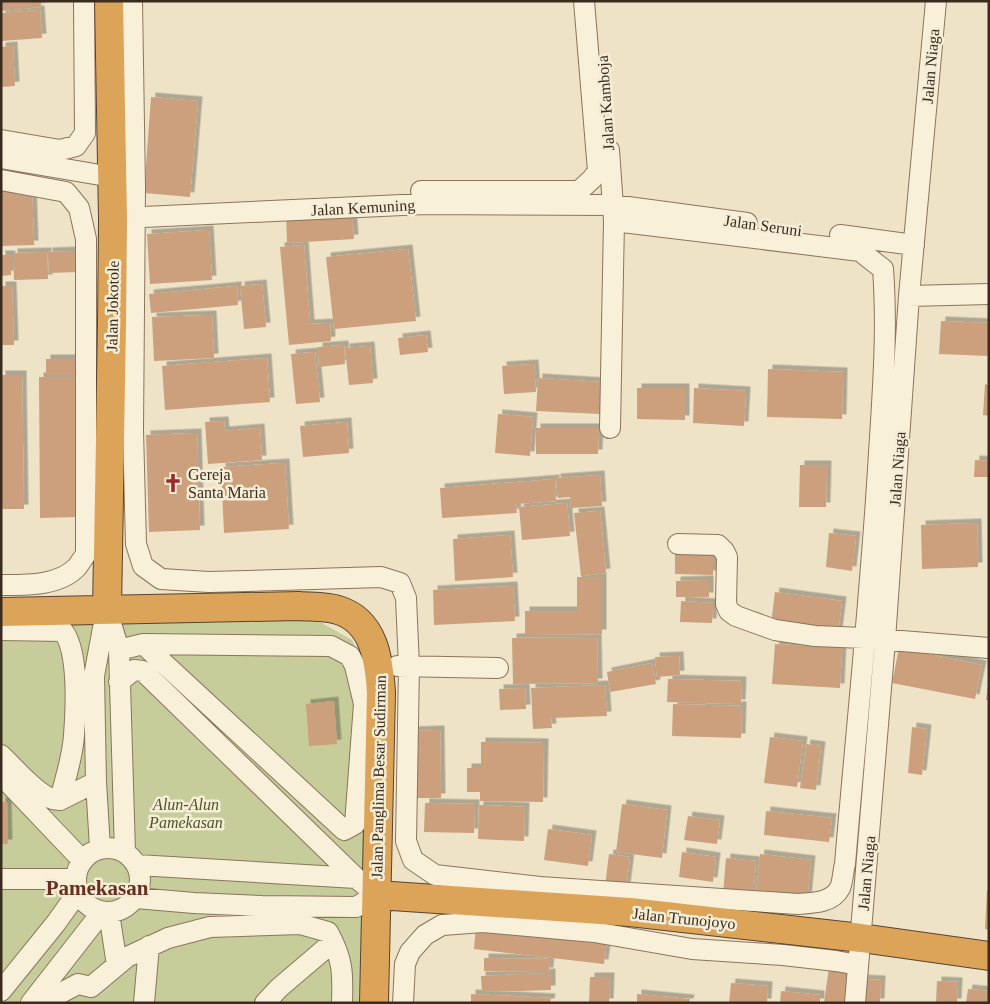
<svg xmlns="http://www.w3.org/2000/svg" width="990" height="1004" viewBox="0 0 990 1004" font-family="'Times New Roman',serif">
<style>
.green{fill:#c6cd9a}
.building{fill:#cc9f7d;filter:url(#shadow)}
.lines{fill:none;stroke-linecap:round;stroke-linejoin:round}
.minor-casing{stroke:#8a755c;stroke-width:22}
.highway-casing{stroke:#584330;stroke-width:30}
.minor{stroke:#f9f0da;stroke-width:20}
.highway{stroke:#dca459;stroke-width:28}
.labels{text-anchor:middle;stroke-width:5;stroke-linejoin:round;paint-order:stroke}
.street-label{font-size:16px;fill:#3a2d20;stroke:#f6edd6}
.poi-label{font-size:16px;fill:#3a2d20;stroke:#f6edd6;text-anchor:start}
.park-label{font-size:16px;font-style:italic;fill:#4a5726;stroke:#f6edd6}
.district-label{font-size:21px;font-weight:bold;fill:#672f1f;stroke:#f6edd6}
</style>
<defs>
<filter id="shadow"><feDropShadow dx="4.5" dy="-4.5" stdDeviation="0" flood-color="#0004"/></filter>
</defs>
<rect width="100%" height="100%" fill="#eee3c7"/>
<path class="green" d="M1,617H288L322,623L352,640L361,659L372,696L367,1003H1Z"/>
<path class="building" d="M1,1H41V7L1,11Z
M40,10L42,38L1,41V13Z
M13,46L15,86L1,87V47Z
M151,97L198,101L190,197L144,193Z
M1,188H32L34,245L1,246Z
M352,209L354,239L287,243L286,212Z
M209,230L212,280L150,284L147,234Z
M304,245L310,324L330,323L331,341L289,345L280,247Z
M408,249L416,321L334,329L326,257Z
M77,251L78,272L49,273L48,252Z
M47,252L48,279L14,280L13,253Z
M1,255H11V275L1,276Z
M262,284L266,327L244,329L240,286Z
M1,286H12L14,345H1Z
M237,286L238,305L151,313L149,294Z
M212,315L214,358L154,361L152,317Z
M941,321L989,323V356L939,354Z
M426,335L428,352L400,355L398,338Z
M344,345L345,364L319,367L318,347Z
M370,346L373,383L349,385L345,348Z
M315,352L320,402L296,404L291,354Z
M267,358L270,402L165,410L162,366Z
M46,359H75L76,375H46Z
M534,364L536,392L504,394L502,366Z
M768,369L843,372L842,419L767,417Z
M1,375H22L24,509H1Z
M39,377H76L77,517L40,518Z
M538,378L602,382L600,414L536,411Z
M985,384L989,385V416L983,415Z
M637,388H685V420L637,419Z
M694,388L746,391L744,426L693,423Z
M498,414L533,417L530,456L495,453Z
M224,421L225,431L260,428L262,460L208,464L205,422Z
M347,422L349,453L303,457L300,426Z
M536,428H599L598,454H536Z
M197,433L200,530L149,532L146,435Z
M975,460L989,461V477H974Z
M285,463L289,529L224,533L221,467Z
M800,465H827L826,507H799Z
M600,475L602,506L571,508L570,497L558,498L556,478Z
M555,479L556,501L516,504L517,513L442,518L440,488Z
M567,503L570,536L522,540L519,507Z
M600,511L606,573L581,576L574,513Z
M977,523L978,567L922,569L921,525Z
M829,533L856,536L852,571L826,567Z
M510,535L513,577L455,581L453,539Z
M675,554H713V575L675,574Z
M577,577H602V634L525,635V611H577Z
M709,580V597H676V581Z
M513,586L515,621L434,625L433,590Z
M775,592L842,601L838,633L771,624Z
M681,601L713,603L712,623L680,622Z
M597,637L598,683L513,684L512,638Z
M775,644L842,648L840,688L772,684Z
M899,648L982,665L975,699L892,683Z
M679,656L680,675L657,677L655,657Z
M652,663L656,684L610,692L607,672Z
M668,679L742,681L741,704L667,702Z
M605,685L607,716L551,718L552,728L533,729L531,688Z
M988,685H989V701L986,700Z
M525,688L526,709L500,710L499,689Z
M334,701L337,744L309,746L306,704Z
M673,704L742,706L741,738L672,736Z
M912,727L927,729L922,775L908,773Z
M440,730L441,798H411L409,731Z
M770,737L803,741L797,787L764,783Z
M481,742L544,743L543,802L480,801V792H467V768H481Z
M806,744L821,746L816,790L800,788Z
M1,802H7L8,844H1Z
M425,803L475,804L474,833L424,832Z
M622,804L667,810L662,858L616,852Z
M479,805L525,807L524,841L478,839Z
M766,811L832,818L829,842L764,835Z
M688,816L720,820L717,844L684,840Z
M548,829L592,835L588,866L544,860Z
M682,852L716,857L713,882L679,877Z
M609,854L630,857L626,888L605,886Z
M760,854L811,860L807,901L756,895Z
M726,858L756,861L753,897L723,894Z
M987,890H989V930L985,929Z
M476,925L607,940L604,964L474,949Z
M484,958L550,959L549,972L484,971Z
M829,967L852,969L847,1003H824Z
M551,973V990L482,992L481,976Z
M590,977H610L609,1003H589Z
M860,979L881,980L880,1003H859Z
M937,981L958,982L957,1003H936Z
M731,983L768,986L767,1003H729Z
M968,989L989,991V1003H966Z
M781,991L820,995V1003H780Z
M471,994L551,998L550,1003H471Z
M637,994L690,999L689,1003H637Z"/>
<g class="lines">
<g class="minor-casing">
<path id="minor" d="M132,1L135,188L133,430L136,544L143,566L161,579L209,582L381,577L400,583L406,598L409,666L406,841L413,860L435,875L540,887L798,904C813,903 832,903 840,888C843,881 843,871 845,864C856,732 870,601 878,469C882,402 888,335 883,269L860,251L614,221
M1,140L60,150L76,146L85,133L84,1
M609,150L614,221L610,428
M1,158L112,177
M1,180L66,192L79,208L86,239V554C83,558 80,563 77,567C59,586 26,585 1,585
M421,191H579L592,179L598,171L584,1
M122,218L424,204L613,205L747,223
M840,235L914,245
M909,296L989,294
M678,544L718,545L724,551L727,557L726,604L729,611L736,616L775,630L815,636L864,638L989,648
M107,610L119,650L125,852
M1,630L63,631C79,651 76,709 74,735C73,756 65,779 60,800
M119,650L143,644L331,646L350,656L355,666L364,704L355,824L344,830L143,644
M397,666L498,668
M119,682L134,670L143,671L356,878
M1,755C14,767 42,802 60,800L96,782
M1,775L82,860
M76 880a32 32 0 1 1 64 0a32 32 0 1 1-64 0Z
M100,848L96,782L94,676L106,612
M1,879H76
M136,898L194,903L262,906L356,907L377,895L356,878L137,865
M109,913L117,965
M1,991L56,923L78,892
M31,1003L102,912
M51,1003L57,995L78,984L91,987L127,957L168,938L210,927L300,924L328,932C343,959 343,973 342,1003
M144,1003L149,946
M265,1003L279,988L333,942
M403,1003L405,964L410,952L425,935L442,925L483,922L594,932L692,949L783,955L836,961L858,965
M855,1003L885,640L909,296L936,1"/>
</g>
<g class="highway-casing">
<path id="highway" d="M107,610L112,324L113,219L109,1
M1,612L299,606C311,607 326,606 338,610C374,621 379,659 381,693L374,1003
M377,895L630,912L861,938L989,956"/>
</g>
<use href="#minor" class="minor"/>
<use href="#highway" class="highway"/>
</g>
<defs>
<g id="church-bare" transform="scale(1.5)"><path d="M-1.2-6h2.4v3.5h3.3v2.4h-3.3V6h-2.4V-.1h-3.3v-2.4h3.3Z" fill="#992d2c" stroke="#f6edd6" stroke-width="2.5" paint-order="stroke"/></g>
</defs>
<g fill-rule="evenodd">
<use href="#church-bare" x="173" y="483"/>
</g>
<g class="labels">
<g class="street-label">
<text transform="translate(930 66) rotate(-85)" y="6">Jalan Niaga</text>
<text transform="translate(605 103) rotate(-94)" y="6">Jalan Kamboja</text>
<text transform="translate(363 207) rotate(-3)" y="6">Jalan Kemuning</text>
<text transform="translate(763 225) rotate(8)" y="6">Jalan Seruni</text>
<text transform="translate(112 306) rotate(-89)" y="6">Jalan Jokotole</text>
<text transform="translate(897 469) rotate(-86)" y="6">Jalan Niaga</text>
<text transform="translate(378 777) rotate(-89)" y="6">Jalan Panglima Besar Sudirman</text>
<text transform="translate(866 873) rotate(-85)" y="6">Jalan Niaga</text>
<text transform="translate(684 918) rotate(6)" y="6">Jalan Trunojoyo</text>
</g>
<g class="poi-label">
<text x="188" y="480">Gereja<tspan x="188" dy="18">Santa Maria</tspan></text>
</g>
<g class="park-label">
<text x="186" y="810">Alun-Alun<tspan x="186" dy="18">Pamekasan</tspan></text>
</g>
<g class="district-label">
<text x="97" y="895">Pamekasan</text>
</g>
</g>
<rect width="990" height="1004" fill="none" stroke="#3a2d20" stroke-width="5"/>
</svg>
